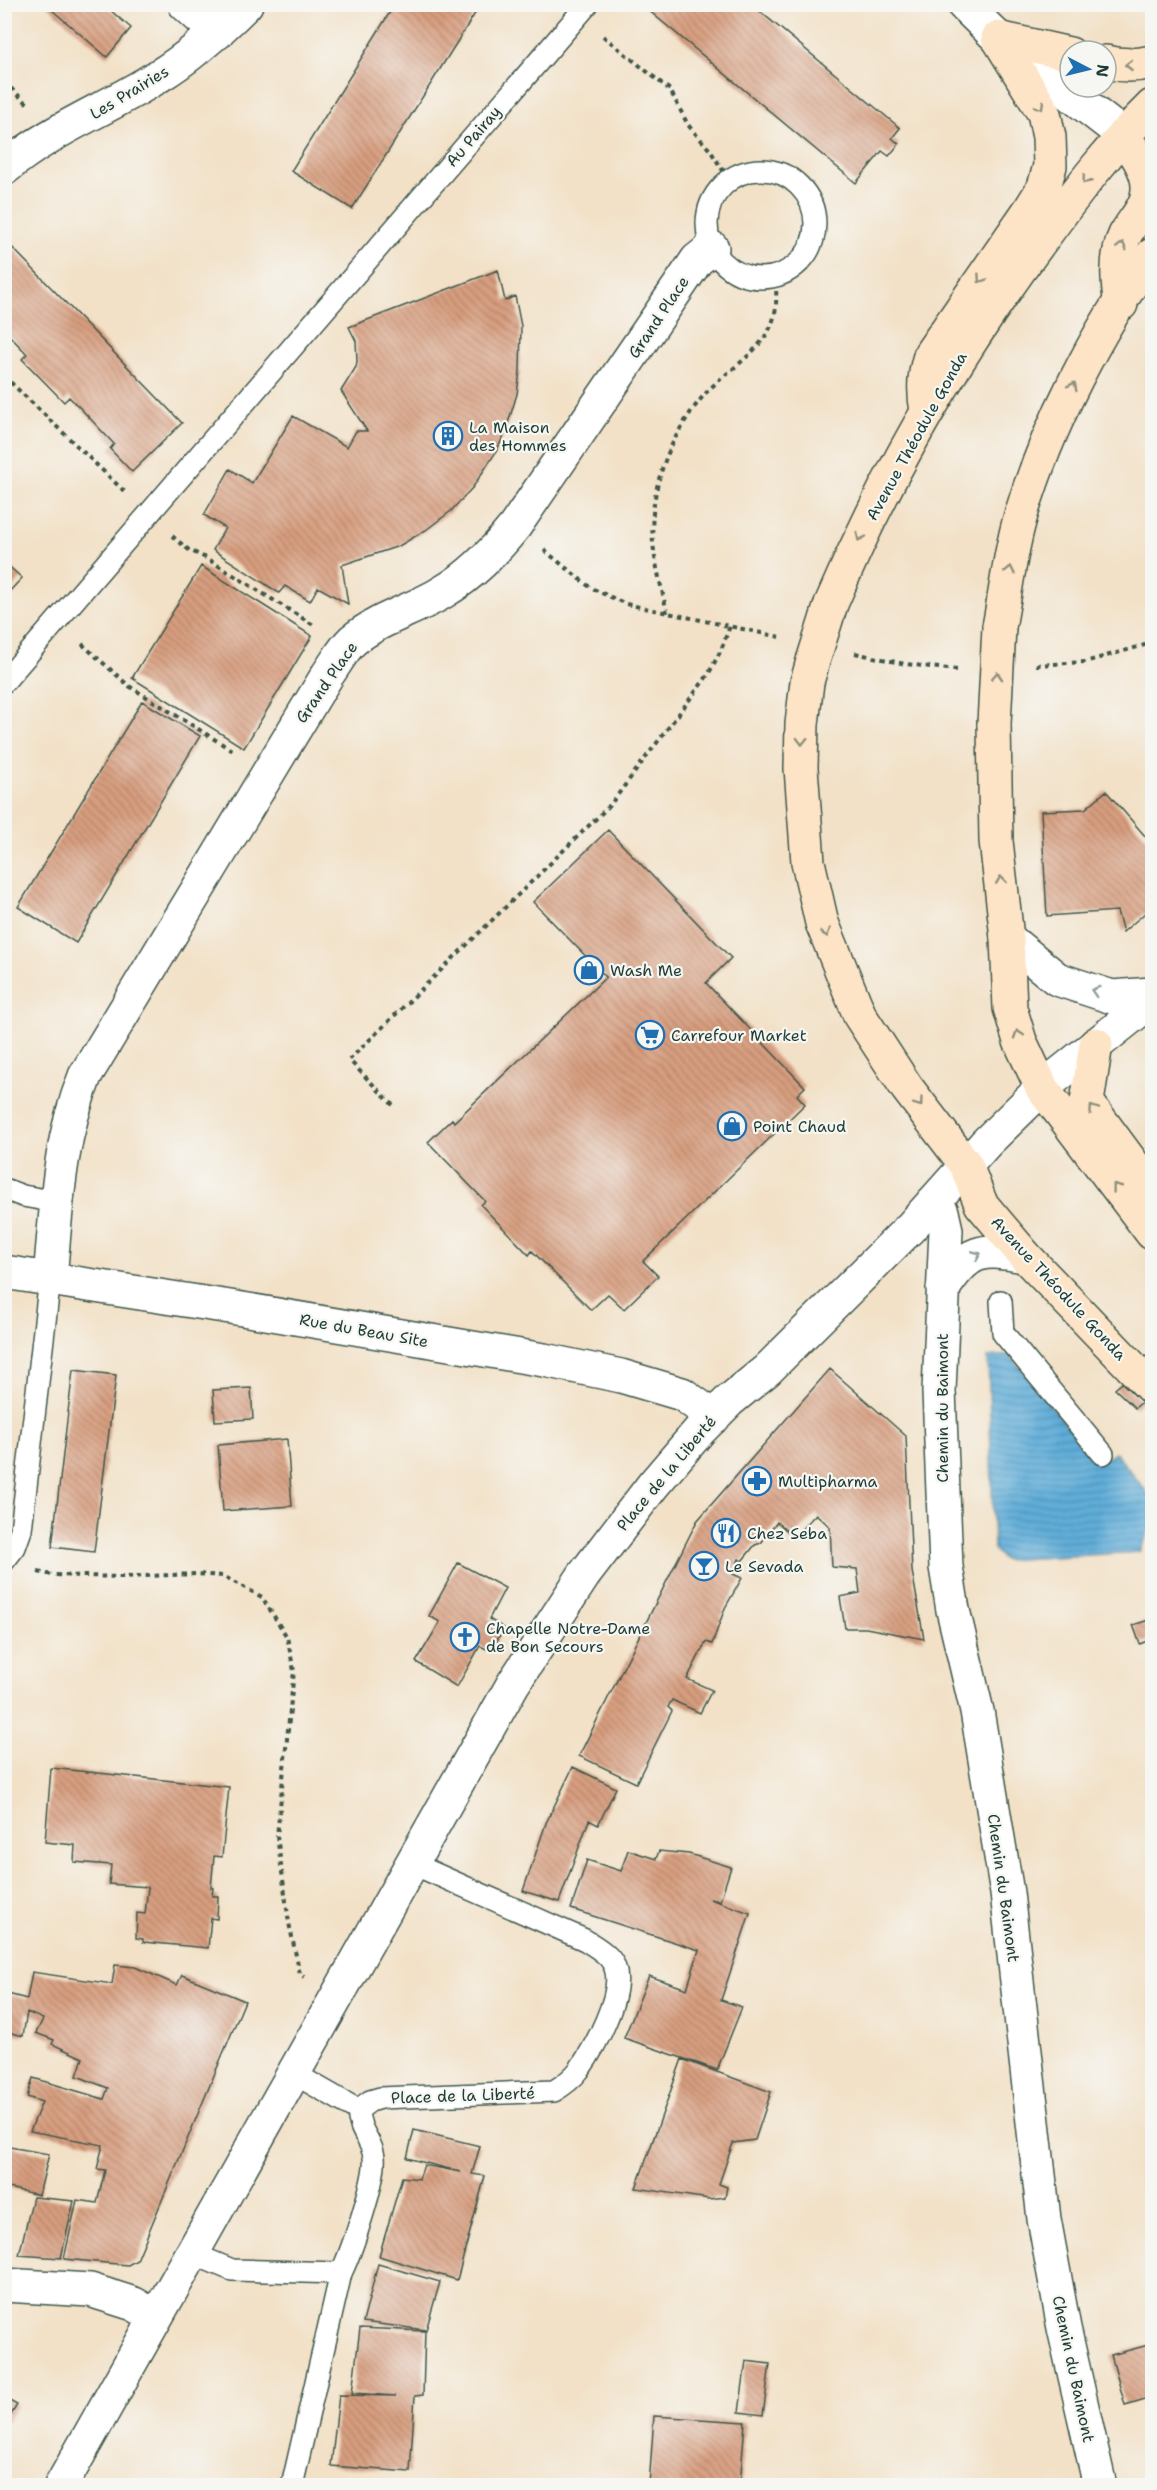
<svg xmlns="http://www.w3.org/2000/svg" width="1157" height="2490" viewBox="0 0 1157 2490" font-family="'Shantell Sans',sans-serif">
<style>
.water{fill:url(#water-rules);stroke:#3f7586;stroke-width:1.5}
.building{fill:url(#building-back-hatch)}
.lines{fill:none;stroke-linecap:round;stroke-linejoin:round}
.lane-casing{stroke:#3f564a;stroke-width:24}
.street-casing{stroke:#3f564a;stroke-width:36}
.secondary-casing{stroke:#3f564a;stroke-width:36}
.path{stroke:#3f564a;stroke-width:4;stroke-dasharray:4.5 4.5;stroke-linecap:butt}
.lane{stroke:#fff;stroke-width:21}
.street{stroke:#fff;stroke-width:33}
.secondary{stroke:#fee4c6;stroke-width:33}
.secondary-bridge-casing{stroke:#3f564a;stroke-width:36;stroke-linecap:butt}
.secondary-bridge{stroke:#fee4c6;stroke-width:33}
.oneway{stroke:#8e907d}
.oneway2{stroke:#8f9e9a}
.labels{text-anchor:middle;stroke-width:4.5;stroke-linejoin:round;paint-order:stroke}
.street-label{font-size:16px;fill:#1f3d34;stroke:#f6f6f2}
.poi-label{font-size:16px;fill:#1f3d34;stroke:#f6f6f2;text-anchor:start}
</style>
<defs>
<pattern id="water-rules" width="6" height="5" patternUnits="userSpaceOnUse" patternTransform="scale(1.5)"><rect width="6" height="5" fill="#5fadd9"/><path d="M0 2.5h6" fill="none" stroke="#4e8eb1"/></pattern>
<pattern id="building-back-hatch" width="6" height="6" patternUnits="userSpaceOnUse" patternTransform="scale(1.5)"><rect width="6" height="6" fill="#d89e7f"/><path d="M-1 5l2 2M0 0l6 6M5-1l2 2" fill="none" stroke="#af8269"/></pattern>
</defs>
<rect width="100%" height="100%" fill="#f6f6f2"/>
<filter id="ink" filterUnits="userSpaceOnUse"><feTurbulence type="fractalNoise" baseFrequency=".0167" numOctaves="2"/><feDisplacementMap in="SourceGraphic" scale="12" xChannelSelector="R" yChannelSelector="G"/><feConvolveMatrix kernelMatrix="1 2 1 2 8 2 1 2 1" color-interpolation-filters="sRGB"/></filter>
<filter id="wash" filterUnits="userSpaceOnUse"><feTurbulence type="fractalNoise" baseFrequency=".008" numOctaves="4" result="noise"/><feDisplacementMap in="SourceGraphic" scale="24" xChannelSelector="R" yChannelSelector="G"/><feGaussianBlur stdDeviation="1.35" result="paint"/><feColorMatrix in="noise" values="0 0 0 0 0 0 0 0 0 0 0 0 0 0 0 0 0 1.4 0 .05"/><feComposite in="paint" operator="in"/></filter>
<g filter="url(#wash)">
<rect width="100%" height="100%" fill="#f2e1c7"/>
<path class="water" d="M1010,1355L1097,1463L1116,1453L1152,1499V1525L1139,1552L1003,1560L994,1550L988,1357Z"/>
<g id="blocks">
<path class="building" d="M45,4H103L131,28L107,57Z
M395,4H481L352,209L291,171Z
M641,4H751L900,128L892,138L899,144L889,156L882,151L856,183Z
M6,241L182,423L132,472L110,449L114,444L82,410L69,397L64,402L22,359L27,354L4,330Z
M498,270L505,301L515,296L521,326L520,371L517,394L505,433L496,452L473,487L451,511L426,530L399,546L342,565L348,604L318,587L310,601L285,586L279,593L213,550L225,528L204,515L230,469L252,483L293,416L347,447L356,431H367L341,391L356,367L357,361L356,341L349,327Z
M4,562L22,578L4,597Z
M201,566L312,636L244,748L132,678Z
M142,701L200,736L76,943L18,907Z
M1106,791L1152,844V907L1123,932L1117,911L1047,916L1041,811L1085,809Z
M608,830L731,958L706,983L805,1087L797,1095L805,1104L643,1261L658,1276L624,1309L608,1294L591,1310L532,1251L529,1255L481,1205L485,1201L428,1142L452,1119L454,1122L606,977L533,902Z
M1152,1094V1106L1147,1100Z
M830,1369L906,1436L912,1571L924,1639L866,1628H845L840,1597L860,1593L857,1569L832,1567L830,1527L816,1514L794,1537L777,1522L761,1543L755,1545L742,1561L739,1559L733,1574L742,1578L725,1608L712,1644L706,1642L687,1679L712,1690L700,1713L672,1700L668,1707L672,1711L636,1783L579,1756L697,1521Z
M73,1370L116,1375L94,1552L52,1547Z
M1122,1383L1142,1402L1135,1408L1115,1389Z
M251,1388L253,1419L215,1421L213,1390Z
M287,1439L292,1506L223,1511L218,1445Z
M458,1563L505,1588L489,1619L504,1628L491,1651L480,1646L457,1687L416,1662L440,1622L429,1616Z
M1152,1619V1639L1140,1644L1133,1625Z
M573,1767L616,1788L598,1825L589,1820L559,1902L523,1891L546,1823Z
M51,1768L229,1787L222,1857L214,1856L211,1888H213L212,1896H218L217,1919L211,1918L208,1948L143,1942V1939L136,1938L137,1913L145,1914L148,1887L109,1884L111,1865L74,1862L75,1845L45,1842Z
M628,1850L656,1859L659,1851L689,1854L731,1867L720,1901L710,1899L750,1913L721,2000L742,2007L717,2070L624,2038L649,1976L687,1989L699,1950L571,1909L587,1860L621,1871Z
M115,1965L135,1967L177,1985L182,1975L245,2001L137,2260L128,2265L64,2259L77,2200L97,2203L105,2170L97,2169L103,2145L30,2131L42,2102L27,2097L33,2078L104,2099L108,2088L77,2076L83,2058L52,2044L54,2040L36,2033L43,2019L27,2012L23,2036L4,2031V1993L27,1999L32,1972L112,1984Z
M682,2059L771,2092L755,2140L733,2143L719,2184L727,2187L725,2197L709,2199L636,2188Z
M414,2130L480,2146L472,2174L485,2176L457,2280L379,2256L402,2177L419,2179L424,2165L461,2172L407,2158Z
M4,2146L49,2154L39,2195L4,2187Z
M33,2197L74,2201L61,2258L19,2255Z
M378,2264L440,2282L426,2330L363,2322Z
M360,2328L425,2331L423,2395L415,2396L410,2472L331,2466L339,2395L396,2396L352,2393Z
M1152,2344V2397L1125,2405L1111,2355Z
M746,2361L770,2364L763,2415L739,2412Z
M4,2398L17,2405L4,2426Z
M654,2416L745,2422L740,2486H649Z"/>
</g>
</g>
<g filter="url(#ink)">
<use href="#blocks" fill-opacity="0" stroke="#3f564a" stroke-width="1.5"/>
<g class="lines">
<g class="lane-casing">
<path id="lane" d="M707 224a54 54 0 1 1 108 0a54 54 0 1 1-108 0Z
M4,682L588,4
M4,1189L23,1196L57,1202
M1001,1301L1003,1333L1103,1454
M4,1561L15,1547L21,1530L50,1278
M293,2073L358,2110
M191,2253L232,2270L341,2273
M292,2486L341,2273C351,2253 377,2177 374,2157C372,2139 359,2134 358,2110L370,2101L380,2098L554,2091C564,2085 572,2079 579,2070C594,2049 624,1994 615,1968C611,1955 596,1947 585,1940L411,1863"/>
</g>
<g class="street-casing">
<path id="street" d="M185,4L217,33
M963,4L998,38L1123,135
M4,169C49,130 107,109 157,77C190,57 219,31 246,4
M1007,938L1057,979L1112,997L1152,994
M932,1203L942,1212L946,1230L939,1391L946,1567L953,1610L977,1711L1007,1893L1044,2219L1064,2328L1100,2486
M4,1272L230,1307L544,1360L621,1376L682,1394L714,1417
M50,1278C57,1204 58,1145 85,1076L328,674C336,663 343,649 353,640C380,618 414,610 443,592C472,575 494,552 515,526L697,260L712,248
M943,1289C969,1249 981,1248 1025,1256
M4,2285L90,2290L134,2304L156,2317
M61,2486L513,1684L584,1575L653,1485L700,1430L729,1401L767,1370L911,1227L986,1143L1042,1088L1152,1000"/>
</g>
<g class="secondary-casing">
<path id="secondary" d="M998,38L1070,54
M1106,62C1122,66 1136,66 1152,62
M1121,304C1117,282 1115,256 1125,235C1133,220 1148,207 1148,189C1149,169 1133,150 1123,135
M927,411C923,390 924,374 931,353L1031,208L1044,187L1050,166L1049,137L1044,113L998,38
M831,604C887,472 959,349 1045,235C1078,190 1112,145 1152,106
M999,627C1006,591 1010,551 1021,515C1047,428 1097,329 1152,255
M813,661L807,682L802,724L801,768L808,862L822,923L860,1016L907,1088L966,1165L981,1204L1025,1256L1152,1388
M994,724L996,841L1007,938L1010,1008L1020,1041L1042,1088L1152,1233
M1096,1044L1087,1102L1152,1190"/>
</g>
<path class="path" d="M603,36L670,90L688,125L710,150L729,180
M4,82L28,104
M4,376L125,492
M172,536L189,550L206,558L315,626
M544,550L591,588L626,604L780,637
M667,613C663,593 657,572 654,551C646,494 668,438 704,395C727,369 768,350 775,313C777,302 776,289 776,277
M82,644L129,686L235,752
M855,653L905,664L957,670
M1036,665L1085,662L1152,643
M393,1105L349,1060L610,805L708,675L721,650L730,626
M38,1572L52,1575L121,1577L197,1574L223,1576L262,1597L287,1637L294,1671L277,1836L289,1923L300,1974L304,1977"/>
<use href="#lane" class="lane"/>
<use href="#street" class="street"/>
<use href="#secondary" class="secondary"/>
<g class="secondary-bridge-casing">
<path id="secondary-bridge" d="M813,661L831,604
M994,724L999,627"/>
</g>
<use href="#secondary-bridge" class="secondary-bridge"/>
</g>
<defs><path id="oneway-chevron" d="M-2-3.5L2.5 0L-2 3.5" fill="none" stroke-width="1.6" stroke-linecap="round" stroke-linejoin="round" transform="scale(1.5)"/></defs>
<g class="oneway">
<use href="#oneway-chevron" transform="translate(1129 65) rotate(180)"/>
<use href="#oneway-chevron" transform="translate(1040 106) rotate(60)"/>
<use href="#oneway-chevron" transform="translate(1086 180) rotate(129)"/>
<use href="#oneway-chevron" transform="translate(1122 246) rotate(-76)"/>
<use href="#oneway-chevron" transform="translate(981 279) rotate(124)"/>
<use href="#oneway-chevron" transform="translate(1073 386) rotate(-63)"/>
<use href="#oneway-chevron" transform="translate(860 537) rotate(115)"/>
<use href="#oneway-chevron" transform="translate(1010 570) rotate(-79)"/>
<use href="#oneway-chevron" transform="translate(997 676) rotate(-87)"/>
<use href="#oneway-chevron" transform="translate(802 741) rotate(91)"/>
<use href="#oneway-chevron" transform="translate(1001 880) rotate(-97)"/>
<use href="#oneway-chevron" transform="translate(826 933) rotate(71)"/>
<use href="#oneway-chevron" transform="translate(1018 1034) rotate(-108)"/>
<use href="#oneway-chevron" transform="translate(919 1103) rotate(54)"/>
<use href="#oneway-chevron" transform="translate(1093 1109) rotate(-124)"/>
<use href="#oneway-chevron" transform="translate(1116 1187) rotate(-127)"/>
</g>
<g class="oneway2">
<use href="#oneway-chevron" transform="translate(1095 991) rotate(-162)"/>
<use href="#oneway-chevron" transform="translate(977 1255) rotate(-23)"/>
</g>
</g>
<defs>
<g id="building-ring" transform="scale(1.5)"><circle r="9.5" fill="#f6f6f2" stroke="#1f6fb2" stroke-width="1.5"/><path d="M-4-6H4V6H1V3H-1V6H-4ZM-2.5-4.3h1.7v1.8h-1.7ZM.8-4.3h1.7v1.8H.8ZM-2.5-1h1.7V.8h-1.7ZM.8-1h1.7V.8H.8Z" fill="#1f6fb2"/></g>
<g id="shop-ring" transform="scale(1.5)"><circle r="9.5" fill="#f6f6f2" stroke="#1f6fb2" stroke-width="1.5"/><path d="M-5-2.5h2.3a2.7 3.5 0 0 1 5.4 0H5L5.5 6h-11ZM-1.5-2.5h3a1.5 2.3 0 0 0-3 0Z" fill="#1f6fb2"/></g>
<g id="supermarket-ring" transform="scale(1.5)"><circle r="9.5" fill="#f6f6f2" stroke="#1f6fb2" stroke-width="1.5"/><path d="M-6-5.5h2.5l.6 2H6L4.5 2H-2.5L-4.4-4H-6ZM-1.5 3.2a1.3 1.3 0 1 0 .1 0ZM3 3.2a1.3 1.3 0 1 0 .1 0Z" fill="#1f6fb2"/></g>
<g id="pharmacy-ring" transform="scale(1.5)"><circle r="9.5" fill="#f6f6f2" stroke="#1f6fb2" stroke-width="1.5"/><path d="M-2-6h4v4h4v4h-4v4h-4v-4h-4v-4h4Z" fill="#1f6fb2"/></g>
<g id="restaurant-ring" transform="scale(1.5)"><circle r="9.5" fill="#f6f6f2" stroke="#1f6fb2" stroke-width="1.5"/><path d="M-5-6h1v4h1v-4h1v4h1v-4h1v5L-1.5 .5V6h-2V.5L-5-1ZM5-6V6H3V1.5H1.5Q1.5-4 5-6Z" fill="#1f6fb2"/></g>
<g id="bar-ring" transform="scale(1.5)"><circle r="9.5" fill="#f6f6f2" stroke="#1f6fb2" stroke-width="1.5"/><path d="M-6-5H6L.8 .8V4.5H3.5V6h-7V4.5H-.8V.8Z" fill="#1f6fb2"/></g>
<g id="church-ring" transform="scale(1.5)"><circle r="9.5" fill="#f6f6f2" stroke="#1f6fb2" stroke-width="1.5"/><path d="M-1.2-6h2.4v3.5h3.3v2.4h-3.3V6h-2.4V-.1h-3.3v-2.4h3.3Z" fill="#1f6fb2"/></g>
</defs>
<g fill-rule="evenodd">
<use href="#building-ring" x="448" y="436"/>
<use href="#shop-ring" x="589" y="970"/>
<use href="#supermarket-ring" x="650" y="1035"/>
<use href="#shop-ring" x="732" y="1126"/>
<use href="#pharmacy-ring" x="757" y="1481"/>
<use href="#restaurant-ring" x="726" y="1533"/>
<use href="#bar-ring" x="704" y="1566"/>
<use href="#church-ring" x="465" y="1637"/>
</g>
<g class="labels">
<g class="street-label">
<text transform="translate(129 92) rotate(-31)" y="6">Les Prairies</text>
<text transform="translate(473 136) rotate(-49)" y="6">Au Pairay</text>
<text transform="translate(658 317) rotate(-56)" y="6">Grand Place</text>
<text transform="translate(916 436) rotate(-61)" y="6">Avenue Théodule Gonda</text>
<text transform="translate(326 682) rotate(-55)" y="6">Grand Place</text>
<text transform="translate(1059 1288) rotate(47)" y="6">Avenue Théodule Gonda</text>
<text transform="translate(364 1330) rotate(10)" y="6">Rue du Beau Site</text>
<text transform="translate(942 1408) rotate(-90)" y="6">Chemin du Baimont</text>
<text transform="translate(666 1473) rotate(-50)" y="6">Place de la Liberté</text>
<text transform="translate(1004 1888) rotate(82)" y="6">Chemin du Baimont</text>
<text transform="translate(463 2095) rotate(-2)" y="6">Place de la Liberté</text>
<text transform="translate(1074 2369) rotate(78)" y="6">Chemin du Baimont</text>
</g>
<g class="poi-label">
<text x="469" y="433">La Maison<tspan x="469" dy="18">des Hommes</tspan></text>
<text x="610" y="976">Wash Me</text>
<text x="671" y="1041">Carrefour Market</text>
<text x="753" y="1132">Point Chaud</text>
<text x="778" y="1487">Multipharma</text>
<text x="747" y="1539">Chez Seba</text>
<text x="725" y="1572">Le Sevada</text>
<text x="486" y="1634">Chapelle Notre-Dame<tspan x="486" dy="18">de Bon Secours</tspan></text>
</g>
</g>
<rect width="1157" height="2490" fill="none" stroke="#f6f6f2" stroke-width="24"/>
<g transform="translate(1088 69) rotate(97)"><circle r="28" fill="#f6f6f2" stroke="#a0aca6" stroke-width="1.5"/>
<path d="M0-4.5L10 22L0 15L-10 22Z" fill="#1f6fb2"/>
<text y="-9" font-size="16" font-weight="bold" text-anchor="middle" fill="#1f3d34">N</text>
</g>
</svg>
